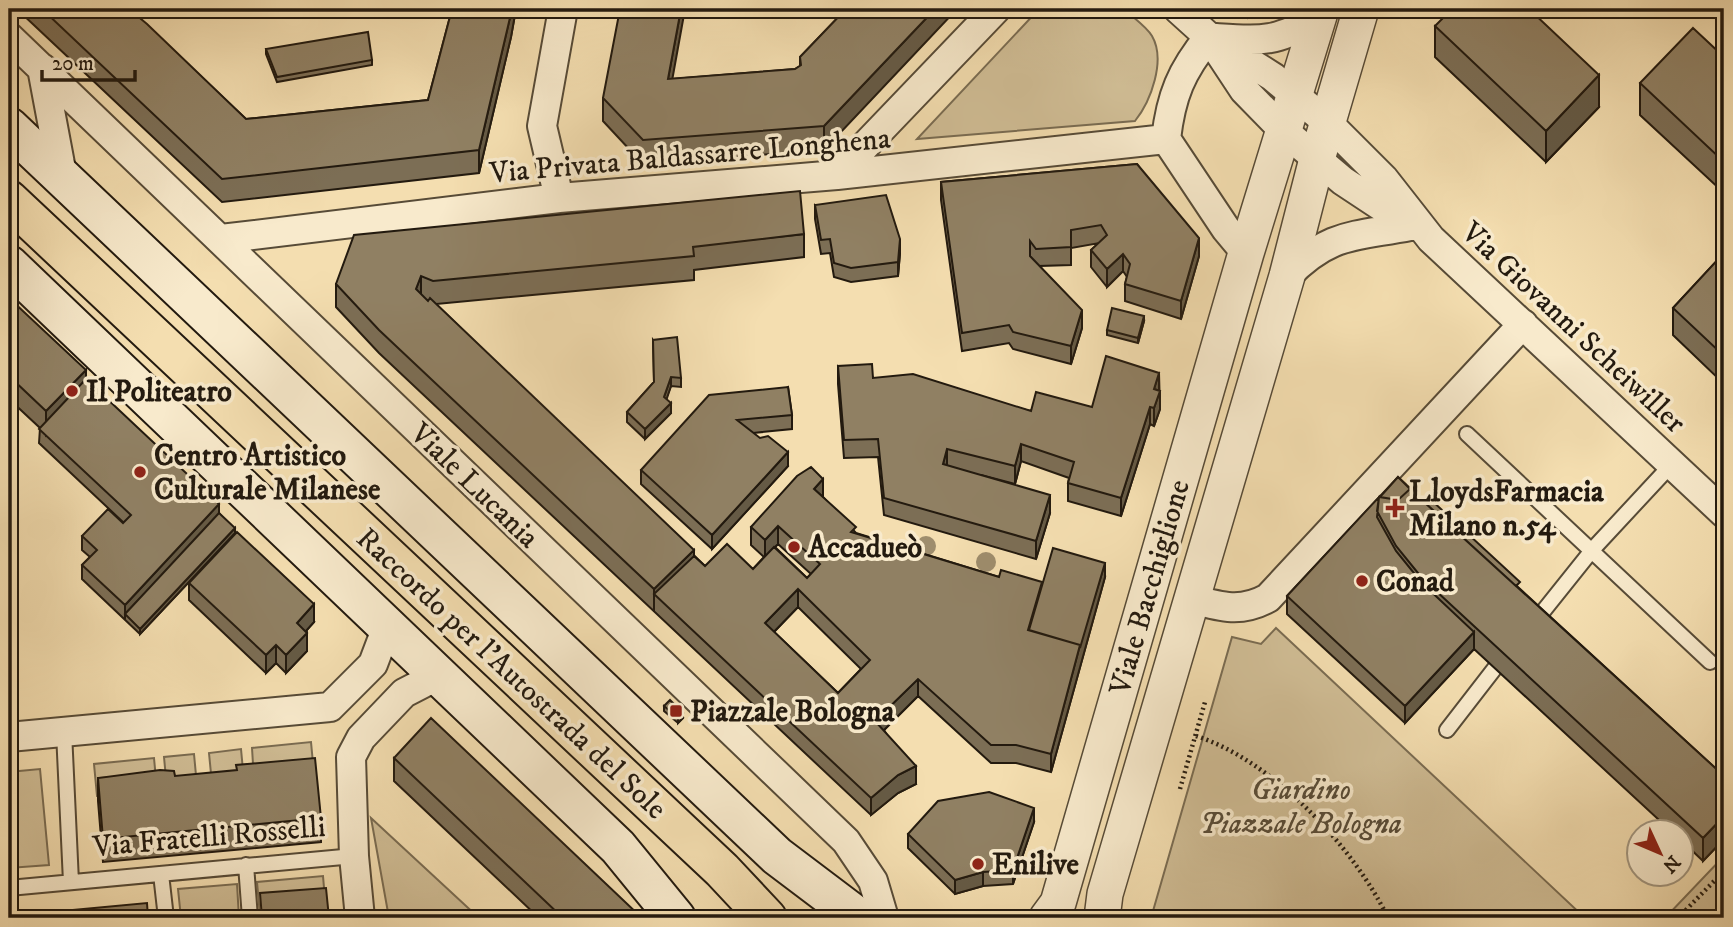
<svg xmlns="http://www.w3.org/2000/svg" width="1733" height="927" viewBox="0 0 1733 927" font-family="'IM FELL DW Pica',serif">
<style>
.green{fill:#d0bd95;stroke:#7a6c52;stroke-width:2}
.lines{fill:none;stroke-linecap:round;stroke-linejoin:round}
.service-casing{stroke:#574b37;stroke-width:18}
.minor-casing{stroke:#574b37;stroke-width:32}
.tertiary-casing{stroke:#574b37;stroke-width:38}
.secondary-casing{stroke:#231a0f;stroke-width:42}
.trunk-casing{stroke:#231a0f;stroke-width:42}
.path{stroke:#231a0f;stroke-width:4.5;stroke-dasharray:2 3.5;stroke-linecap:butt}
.service{stroke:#f8eacc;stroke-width:14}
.minor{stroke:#f8eacc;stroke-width:28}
.tertiary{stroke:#f8eacc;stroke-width:35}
.secondary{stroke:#f8eacc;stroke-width:38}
.trunk{stroke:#f4deb0;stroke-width:38}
.tree{fill:#9e8d6d}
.wall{fill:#7c6e55;stroke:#231a0f;stroke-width:2;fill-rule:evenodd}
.shaded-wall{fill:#655a45;stroke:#231a0f;stroke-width:2}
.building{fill:#908063;stroke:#231a0f;stroke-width:2;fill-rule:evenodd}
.poi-dot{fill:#8f2418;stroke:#f8eacc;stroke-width:2.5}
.labels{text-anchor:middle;stroke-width:7;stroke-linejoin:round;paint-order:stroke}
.street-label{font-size:30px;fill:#231a0f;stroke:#f8eacc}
.poi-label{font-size:30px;font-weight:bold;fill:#231a0f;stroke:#f8eacc;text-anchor:start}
.park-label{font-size:30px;font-style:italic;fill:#574b37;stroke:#f8eacc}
</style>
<rect width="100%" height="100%" fill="#f4deb0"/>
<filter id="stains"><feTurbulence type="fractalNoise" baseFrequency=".00286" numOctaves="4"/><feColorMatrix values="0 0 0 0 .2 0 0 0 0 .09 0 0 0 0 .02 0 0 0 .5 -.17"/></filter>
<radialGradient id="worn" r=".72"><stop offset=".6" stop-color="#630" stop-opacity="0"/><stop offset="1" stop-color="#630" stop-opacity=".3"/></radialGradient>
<path class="green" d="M1039,9H1124C1132,17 1146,26 1152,36C1166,60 1151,101 1135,121L917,139Z
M1276,628L1585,918H1151L1232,637L1261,644Z
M311,742L314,774L254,780L252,748Z
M241,749L244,781L212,784L209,753Z
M194,754L197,786L167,789L164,757Z
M154,758L157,790L97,796L94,764Z
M40,769L49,865L9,868V772Z
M371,818L479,918H389Z
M1724,856V909L1715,918H1665Z
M323,876L326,911L260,916L257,882Z
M237,884L239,918H181L178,889Z"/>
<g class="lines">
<g class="service-casing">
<path id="service" d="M1467,434L1710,662
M1533,624L1593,549L1672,464
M1447,730L1495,668
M64,732L71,882
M246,865L250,918
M161,874L166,918
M9,888L354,856"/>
</g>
<g class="minor-casing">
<path id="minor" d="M1178,9L1209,37L1244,90L1285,132L1343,181L1411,226
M9,37L846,841L873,881L884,918
M1209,37L1273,77L1328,123L1384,179L1431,239L1724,513
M1209,37C1181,71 1171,96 1166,139L1226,229L1246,253
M1216,38C1265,41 1274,42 1318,19
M42,68L63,180
M837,175L996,9
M559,198L542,126L563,9
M221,239L559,198L837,175L1166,139
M1287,276C1330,232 1354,237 1410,226
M1192,599C1221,607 1241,613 1268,598L1523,324
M330,707L373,664L387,627
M9,737L330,707
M360,918L354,856L351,757L361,738L404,693L437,676"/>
</g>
<g class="tertiary-casing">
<path id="tertiary" d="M1047,918L1058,903L1246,253L1321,9
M1102,918L1105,894L1287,276L1317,159L1361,9"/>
</g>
<g class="secondary-casing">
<path id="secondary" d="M9,127L777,856L859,918
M9,265L618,847L676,918"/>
</g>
<g class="trunk-casing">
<path id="trunk" d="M9,200L722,870L767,918"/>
</g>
<path class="path" d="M1196,736C1272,760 1354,847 1388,918
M1180,789L1205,702
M1678,918L1724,871"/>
<use href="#service" class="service"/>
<use href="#minor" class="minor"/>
<use href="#tertiary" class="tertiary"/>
<use href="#secondary" class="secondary"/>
<use href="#trunk" class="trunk"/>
</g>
<g class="tree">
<circle cx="926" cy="546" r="10"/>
<circle cx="986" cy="562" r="10"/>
</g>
<path class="wall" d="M19,9H129L246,119L428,100L452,9H516L511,37L479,173L222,202L19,11Z
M846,9L824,150L643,164L603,121V98L672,79L795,69L800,66V57Z
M1223,9H1273L1272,11L1248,18H1232Z
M1435,26L1599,107L1546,162L1435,57Z
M266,49L372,60V65L277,82L266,54Z
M1724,57V193L1640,115V83Z
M1137,164L1199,256L1181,319L1125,301V284L1127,277L1123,271L1107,287L1091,267V250L1099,243L1071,248V265L1040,266L1082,328L1071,364L1013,349L1009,343L962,351L941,200V182Z
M815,205L900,253L898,276L851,282L834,277L830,253L821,254L815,219Z
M804,234V257L694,270V280L436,304L705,566L753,569L764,557L751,545V527L823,497L856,533L999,577L1042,585L1105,577L1051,772L1016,763H991L918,696L884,730L916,784L898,793L871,815L379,353L336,307V284ZM778,544L811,574L807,578L775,547ZM798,607L861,669L838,693L774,632Z
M1724,253V384L1673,335V308Z
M9,298L86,379L219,513L235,533L140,634L82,579V565L90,557L82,550V536L124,523L39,443L40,428L9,399Z
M1144,321L1138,343L1107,335V330Z
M653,340L681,378V387L671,386L666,399L671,413L645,439L627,422V412L654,382Z
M838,366L873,378L1031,411L1092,407L1159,373L1160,409L1154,426L1150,424L1121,516L1068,501V483L1069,478L1021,461L1015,484L981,475L1050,513L1036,559L884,515L878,457L844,458L838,384Z
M788,387L792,415V429L753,433L788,466L712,549L641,484V470Z
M1398,477L1724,776V839L1703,861L1681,840V832H1672L1474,649L1405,723L1287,614V596Z
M189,583L314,622L305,632L307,651L286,673L276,663L266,673L189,600Z
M664,706L683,718L678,723L664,711Z
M394,758L642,918H539L394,781Z
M175,776L321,818V842L103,862L98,801V778Z
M1034,822L1013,884L983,886L955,894L908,848V834Z"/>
<path class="shaded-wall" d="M512,9H516L511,37L479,173V150Z
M681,9H685L668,103V79Z
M935,9H957L824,150V126Z
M1248,9H1273L1272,11L1248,18Z
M1599,75V107L1546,162V131Z
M1199,238V256L1181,319V301Z
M900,239V253L898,276V262Z
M1123,254V271L1107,287V269Z
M421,276V300L416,289Z
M1082,310V328L1071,364V346Z
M1144,316V321L1138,343V338Z
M86,370V393L46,435V411Z
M1159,373V391L1154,389Z
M671,377V386L664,407V397Z
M1160,391V409L1154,426V408Z
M671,403V413L645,439V429Z
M1150,407V424L1121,516V498Z
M1021,444V461L1015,484V466Z
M947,449V466L943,464Z
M788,452V466L712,549V535Z
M823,479V497L814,489Z
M1050,495V513L1036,559V541Z
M219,504V518L125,614V619V605Z
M778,526V544L765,557V540Z
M235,528V533L140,634V629Z
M694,550V573L654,594V612V589Z
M1105,563V577L1051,772V754L1080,645Z
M798,589V607L765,641V623Z
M314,604V622L297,641V623Z
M1474,632V649L1405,723V706Z
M307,633V651L286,673V655Z
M276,645V663L266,673V655Z
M918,679V696L875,739V721Z
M683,713V718L678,723V718Z
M916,766V784L898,793L871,815V798L898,775Z
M1034,808V822L1013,884V870Z
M1724,816V839L1703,861V838Z
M983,872V886L955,894V880Z"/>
<path class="building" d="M42,9H129L147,24L246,119L428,100L452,9H512L479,150L222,179Z
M620,9H681L668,79L795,69L801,65L800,57L846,9H935L824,126L643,140L603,98Z
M1452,9H1529L1599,75L1546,131L1435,26Z
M1693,28L1724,57V162L1640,83Z
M368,32L372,60L277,77L266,49Z
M1137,164L1199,238L1181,301L1125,284L1130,264L1123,254L1107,269L1091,250L1107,235L1101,225L1071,230V247L1036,249L1030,241V256L1082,310L1071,346L1013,332L1009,325L962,333L941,182Z
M800,191L804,234L693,247L694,256L433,281L421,276L416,289L428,301L430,298L694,550L654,589L379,330L336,284L354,235Z
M886,195L900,239L898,262L851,268L834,263L830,239L821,240L815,205Z
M1724,253V356L1673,308Z
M9,298L86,370L46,411L9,376Z
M1112,308L1144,316L1138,338L1107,330Z
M677,337L681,378L671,377L664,397L671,403L645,429L627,412L654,382L653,340Z
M1106,356L1159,373L1154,389L1160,391L1154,408L1150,407L1121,498L1068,483L1074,462L1021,444L1015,466L947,449L943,464L1050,495L1036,541L884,498L878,439L844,440L838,366L872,364L873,378L913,374L1031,411L1036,392L1092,407Z
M86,379L219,504L125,605L82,565L97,550L82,536L108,509L123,523L131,515L39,429Z
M788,387L792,415L737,420L760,438L768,436L788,452L712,535L641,470L709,395Z
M811,467L823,479L814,489L856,527L851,532L999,577L1001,570L1042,582L1028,630L1080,645L1051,754L1016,745H991L918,679L875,721L916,766L898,775L871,798L654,594L694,556L705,566L727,544L753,569L774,547L807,578L820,564L778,526L765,540L751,527L797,476ZM798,589L870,660L838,693L765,623Z
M1398,477L1410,489L1398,500L1380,497Z
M1410,489L1724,776V816L1703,838L1422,578L1396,546L1377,511L1379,497L1398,500Z
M1379,497L1377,517L1396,551L1422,583L1474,632L1405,706L1287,596Z
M1429,498L1520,582L1516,586L1425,503Z
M219,513L235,528L140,629L125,614Z
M237,532L314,604L297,623L307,633L286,655L276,645L266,655L189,583Z
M1053,548L1105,563L1080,648V645L1029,630Z
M670,700L683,713L678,718L664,706Z
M431,718L642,918H563L394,758Z
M315,758L321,818L103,839L98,778L160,770L174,771L175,776L237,770L236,765Z
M989,792L1034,808L1013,870L983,872L955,880L908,834L938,801Z
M326,888L329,918H262L260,893Z
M147,903L148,918H9V916Z
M1724,904V918H1711Z"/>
<g class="poi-dot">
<circle cx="72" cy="391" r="7"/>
<circle cx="140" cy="472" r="7"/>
<path d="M1391.5 497.5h7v7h7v7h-7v7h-7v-7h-7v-7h7z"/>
<circle cx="794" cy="547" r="7"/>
<circle cx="1362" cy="581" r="7"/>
<rect x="669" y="704" width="14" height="14" rx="3.5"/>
<circle cx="978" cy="864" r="7"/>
</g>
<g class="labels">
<g class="street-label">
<text transform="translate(690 155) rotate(-5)" y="10">Via Privata Baldassarre Longhena</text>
<text transform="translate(1574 327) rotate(43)" y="10">Via Giovanni Scheiwiller</text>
<text transform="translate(475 485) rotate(44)" y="10">Viale Lucania</text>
<text transform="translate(1149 587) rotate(-74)" y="10">Viale Bacchiglione</text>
<text transform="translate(512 673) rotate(43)" y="10">Raccordo per l'Autostrada del Sole</text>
<text transform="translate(209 836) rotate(-5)" y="10">Via Fratelli Rosselli</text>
</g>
<g class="poi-label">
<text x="86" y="401">Il Politeatro</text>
<text x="154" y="465">Centro Artistico<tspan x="154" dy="34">Culturale Milanese</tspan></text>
<text x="1409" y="501">LloydsFarmacia<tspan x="1409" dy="34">Milano n.54</tspan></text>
<text x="808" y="557">Accadueò</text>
<text x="1376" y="591">Conad</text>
<text x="690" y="721">Piazzale Bologna</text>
<text x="992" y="874">Enilive</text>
</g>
<g class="park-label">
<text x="1301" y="799">Giardino<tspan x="1301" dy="34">Piazzale Bologna</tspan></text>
</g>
</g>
<rect width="1733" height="927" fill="none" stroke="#f4deb0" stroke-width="35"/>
<rect x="10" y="10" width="1712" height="906" fill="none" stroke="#231a0f" stroke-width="3.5"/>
<rect x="18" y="18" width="1698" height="892" fill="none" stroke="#231a0f" stroke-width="2"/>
<g transform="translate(1660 853) rotate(134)"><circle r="33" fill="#f8eacc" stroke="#a39780" stroke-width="2"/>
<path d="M0-5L12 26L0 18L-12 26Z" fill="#8f2418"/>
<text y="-10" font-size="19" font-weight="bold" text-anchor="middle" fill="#231a0f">N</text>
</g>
<path d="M42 70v10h93v-10" fill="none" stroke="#231a0f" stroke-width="3.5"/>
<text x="52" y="70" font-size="21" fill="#231a0f" stroke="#f8eacc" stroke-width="5" paint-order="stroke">20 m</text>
<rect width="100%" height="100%" filter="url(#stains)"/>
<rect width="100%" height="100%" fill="url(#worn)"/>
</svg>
